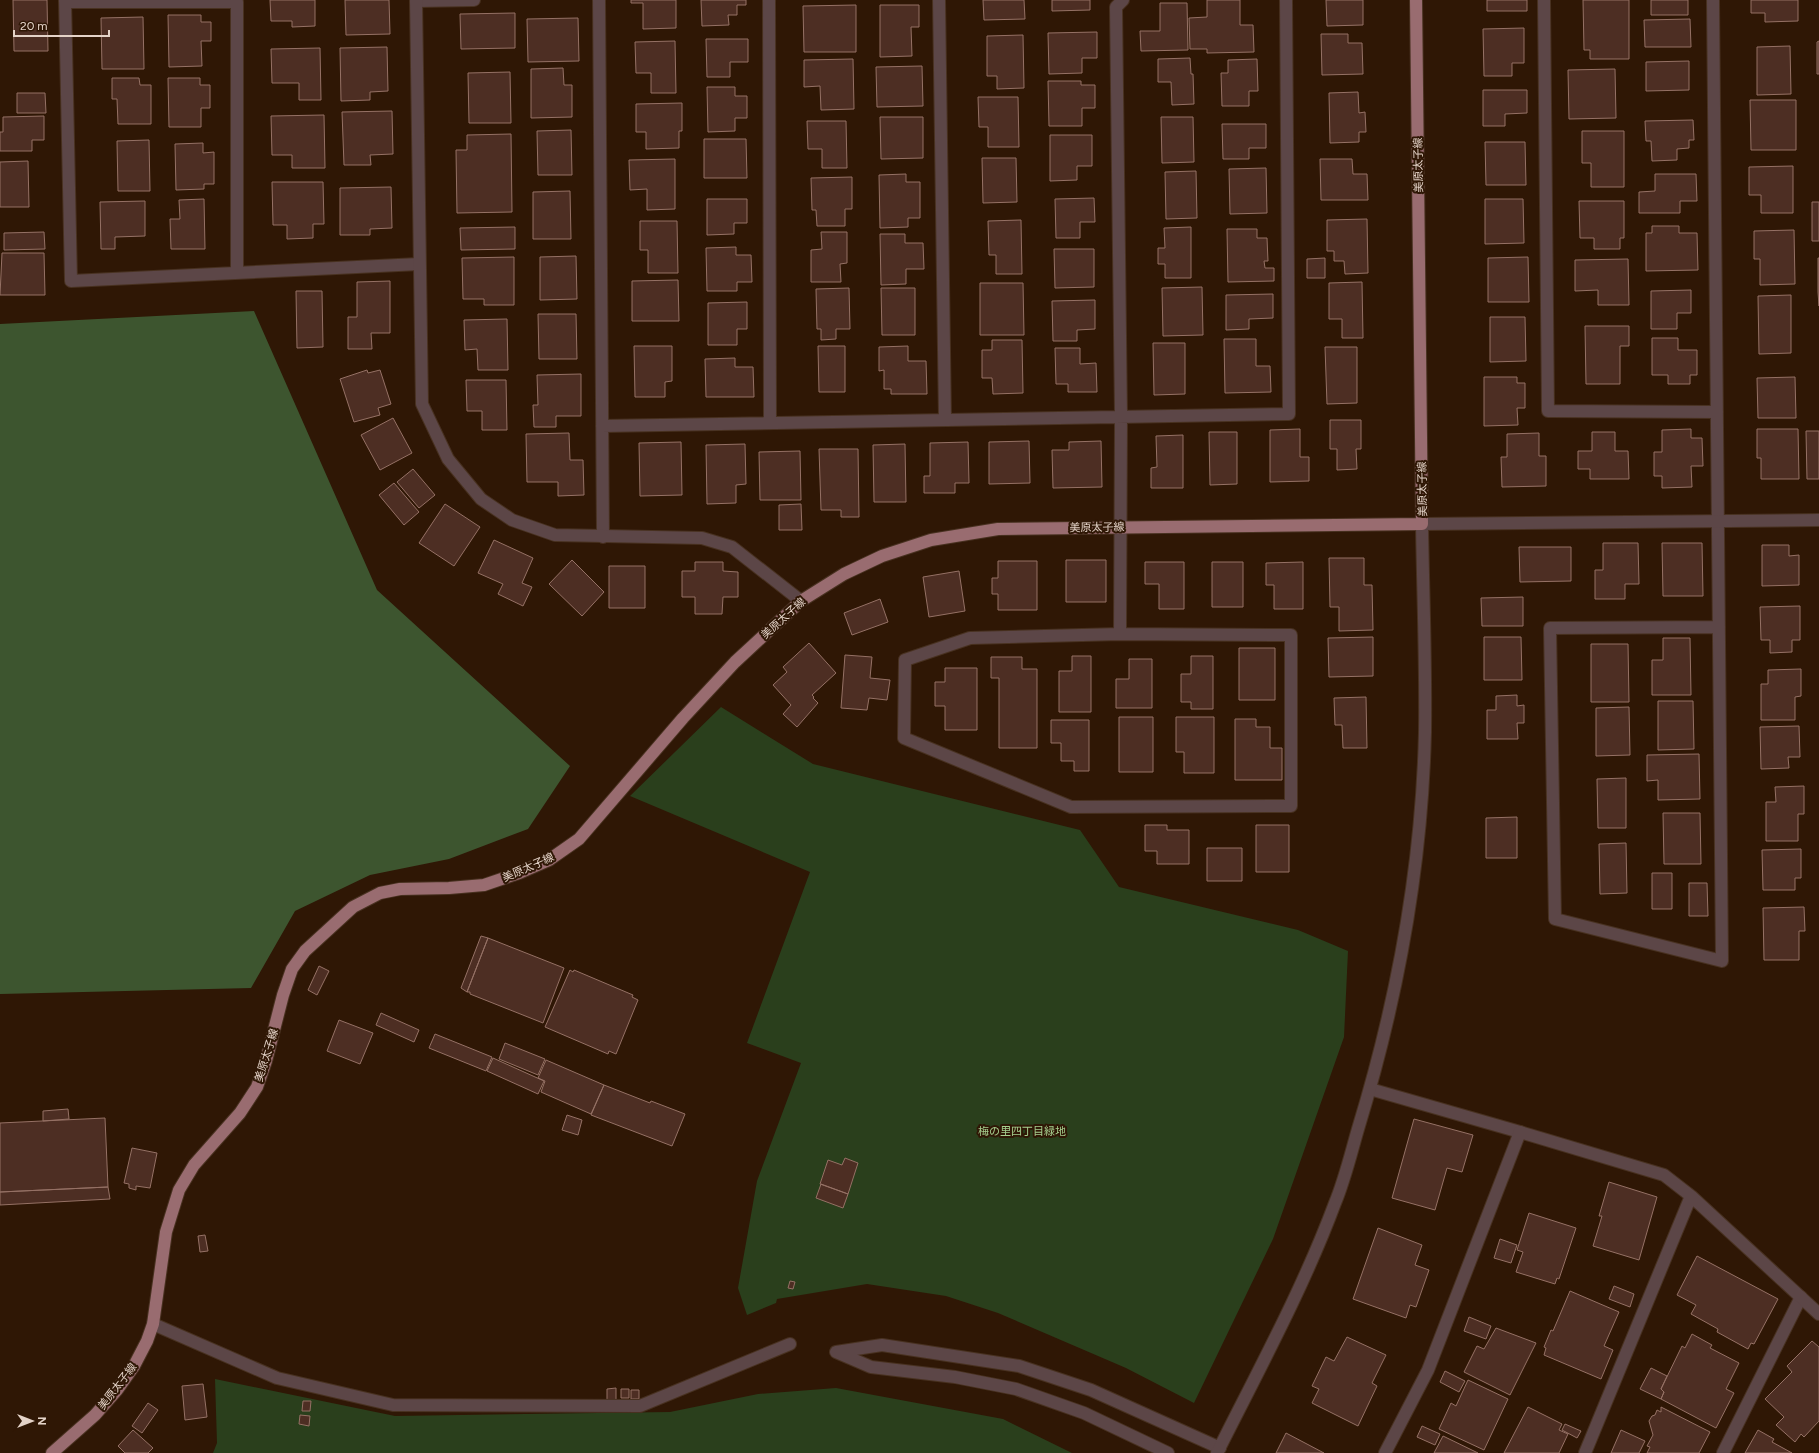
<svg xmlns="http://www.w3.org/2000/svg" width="1819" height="1453" viewBox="0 0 1819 1453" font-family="Figtree,'Noto Sans JP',sans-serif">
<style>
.green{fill:#2a3f1c}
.forest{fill:#3d552f}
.building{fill:#4d2e23;stroke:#957165}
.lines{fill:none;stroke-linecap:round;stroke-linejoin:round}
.service-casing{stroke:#483120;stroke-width:14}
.pedestrian-casing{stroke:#483120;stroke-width:14}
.minor-casing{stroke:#483120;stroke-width:14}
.tertiary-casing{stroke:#483120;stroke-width:14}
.primary-casing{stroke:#483120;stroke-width:14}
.service{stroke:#5c4647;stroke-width:12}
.pedestrian{stroke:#5c4647;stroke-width:12}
.minor{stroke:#5c4647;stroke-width:12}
.tertiary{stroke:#5c4647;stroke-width:12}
.primary{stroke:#996c70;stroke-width:12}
.labels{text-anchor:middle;stroke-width:4;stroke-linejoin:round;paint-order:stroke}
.street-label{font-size:11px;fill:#e4d3c8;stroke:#2f1705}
.park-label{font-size:11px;fill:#a6cf8f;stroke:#2f1705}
</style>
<rect width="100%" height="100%" fill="#2f1705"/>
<path class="green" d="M721,707L813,764L1080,830L1119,887L1298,930L1348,951L1344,1037L1273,1239L1194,1403L1126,1368L998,1313L946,1296L867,1284L777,1299L776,1303L747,1315L738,1288L757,1181L801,1063L747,1043L810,872L630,796Z
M215,1379L395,1416L670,1412L758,1394L836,1388L1003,1419L1072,1453H213L217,1443Z"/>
<path class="forest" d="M254,311L377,590L570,766L528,829L449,859L370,875L295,911L251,988L0,994V324Z"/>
<path class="building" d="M13,0H47L48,51H14Z
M270,0H315V26L292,27V21H271Z
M345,0H389L390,34L346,35Z
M631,0H676V28L643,29V3H631Z
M701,0H746V5H737V15H728L729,25L702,26Z
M983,0H1024L1025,19L984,20Z
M1052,0H1090V10L1052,11Z
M1207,0H1240V25H1253L1254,52L1207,53V49H1190L1189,18L1207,17Z
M1326,0H1363V25L1327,26Z
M1487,0H1527V11H1487Z
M1583,0H1629V59H1590V50H1584Z
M1651,0H1688V15H1651Z
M1751,0H1798V21L1765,22V13H1751Z
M1160,3H1187L1188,50L1141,51L1140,31H1160Z
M856,5V52H804L803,6Z
M880,5H919V27H911L912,56L880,57Z
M515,13V48L461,49L460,14Z
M168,15H201V22H211V41H201L202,66L169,67Z
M143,17L144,69H102L101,18Z
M578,18L579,61L528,62L527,19Z
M1690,19L1691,47H1645L1644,20Z
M1524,28V63H1512V76H1484L1483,29Z
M1097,32V58H1082V73L1049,74L1048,33Z
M1321,34H1348V43H1362L1363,74L1322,75Z
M1023,35L1024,88L997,89V76H987V36Z
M706,39H748V62H730V77H707Z
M675,41L676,93H651V73H636L635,42Z
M1819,41V74H1817V42Z
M1790,46L1791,94L1757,95V47Z
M387,47L388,91L370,92V100L341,101L340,48Z
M320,48L321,100H299V83H272L271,49Z
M1190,58L1191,74H1193L1194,104L1172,105L1171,82H1158V59Z
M853,59L854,109L821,110L820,86L804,87V60Z
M1257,59L1258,91H1249V106H1222L1221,73H1228V60Z
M1689,61V90L1646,91V62Z
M922,66L923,106L877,107L876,67Z
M563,68L564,85H572V117L531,118V69Z
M1615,69L1616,118L1569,119L1568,70Z
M510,72L511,123H469L468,73Z
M112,78H139L140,85H151V124H118L117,99H112Z
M168,78H200V85H210V108H201V127H169Z
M1048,81H1081V85H1095V108H1082V126H1049Z
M707,87H735V96H747V118H735V131L708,132Z
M1483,90H1527V113L1505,114V126H1483Z
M1358,92L1359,113L1365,112L1366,132H1359V142L1330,143L1329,93Z
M17,93H45L46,113H17Z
M978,97H1018L1019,147H988V127H979Z
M1750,100H1796V150H1751Z
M682,103V131H679V148L646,149V132H636V104Z
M392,111L393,154L370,155L371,165H344L342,112Z
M324,115L325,168H292V155H272L271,116Z
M44,116V140H32V151H0V132H3V117Z
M880,117H923V158L881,159Z
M1161,117H1193L1194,162L1162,163Z
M1693,120L1694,140H1689V148L1677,149V160L1652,161L1651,141H1646L1645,121Z
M807,121H846L847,168H822V149H808Z
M1222,124H1266V148H1249V159H1223Z
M571,130L572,175H538L537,131Z
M1582,131H1624V187H1591V163H1582Z
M511,134L512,212L457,213L456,150H467V135Z
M1050,135H1092V166H1077V180L1050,181Z
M704,139H746L747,178H704Z
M149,140L150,191H118L117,141Z
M1485,142H1525L1526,185H1486Z
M203,143V153L214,152V184H204V189L176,190L175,144Z
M982,158H1016L1017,202L983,203Z
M675,159V209L647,210V189L630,190L629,160Z
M1320,159H1352L1353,174H1367L1368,200H1321Z
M28,161L29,207H0V162Z
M1793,166V213H1761V195H1749V167Z
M1266,168L1267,213L1230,214L1229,169Z
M1196,171L1197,218L1166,219L1165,172Z
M906,174V182H920V218H908V227L880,228L879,175Z
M1655,174H1696L1697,201H1680V213H1639V192L1655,191Z
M852,177V209H845V226H817L816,210H812L811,178Z
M272,182H323L324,224H313V238L287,239V225H273Z
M391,187L392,228L370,229V235H340V188Z
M570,191L571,239H533V192Z
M1094,198L1095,222H1080V238H1056L1055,199Z
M204,199L205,249H171L170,219H180L179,200Z
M707,199H747V223H734V234L707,235Z
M1485,199H1523L1524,243L1485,244Z
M145,201V236L115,237V249H101L100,202Z
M1579,201H1624V238H1620V249H1594V238H1580Z
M1812,202H1819V241H1812Z
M1367,219L1368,273L1345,274L1344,261H1334V251H1327V220Z
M1021,220L1022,274H996V255H989L988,221Z
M640,221H677L678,273H648V250H640Z
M1652,226H1679V233H1697L1698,270L1646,271V233H1652Z
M515,227V249L461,250L460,228Z
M1191,227V278H1165V264H1158V248H1165L1164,228Z
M1227,229H1257V238H1267L1268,261H1264L1265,268H1274V281L1228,282Z
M1794,230L1795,284L1760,285V259H1754V231Z
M44,232L45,249L4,250V233Z
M821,232H847V263L840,264L841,282H811V250L822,249Z
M880,234H905V243H923L924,269H906V284L881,285Z
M736,247V255H751L752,282H737V291H707L706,248Z
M1054,249H1094V287L1055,288Z
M2,253H44L45,295H0Z
M576,256L577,299L540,300V257Z
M514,257V305H484V299H463L462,258Z
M1528,257L1529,302H1488V258Z
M1325,258V278H1307V259Z
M1818,258H1819V306L1818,292Z
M1628,259L1629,305H1598V290L1575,291V260Z
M678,280L679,321H632V281Z
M390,281V333H371L372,349H348V317H357V282Z
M1362,282L1363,338H1342V319H1329V283Z
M980,283H1023L1024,335H980Z
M1202,287L1203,335L1163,336L1162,288Z
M849,288L850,329H836V339L821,340V329H817L816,289Z
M881,288H915V335H882Z
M1691,290V313H1677V329H1651V291Z
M296,291H322L323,347L297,348Z
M1273,294V318L1249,319V329L1226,330V295Z
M1791,295V353L1759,354L1758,296Z
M1095,300V329L1077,330V341H1053L1052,301Z
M747,302V329H737V345H708V303Z
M538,314H576L577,359H539Z
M1490,317H1525L1526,361L1490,362Z
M507,319L508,370H478L477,349L465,350L464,320Z
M1585,326H1629V346H1620V384H1586Z
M1652,338H1678V350H1697V375H1690V384H1668V375H1652Z
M1224,339H1256V366H1270L1271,392L1225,393Z
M992,340H1022L1023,393L993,394L992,378H982V350H992Z
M1153,343H1185V394L1154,395Z
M634,346H672V381L665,382V397H635Z
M818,346H845V392H819Z
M908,346V361H926L927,394H891V389H884V370L879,371V347Z
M1325,347H1357V403L1327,404Z
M1055,348H1080V364L1096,363L1097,392H1068V384H1056Z
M735,358V367H753L754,397H706L705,359Z
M367,370L368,373L380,370L391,404L378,408L380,415L354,422L340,379Z
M581,374V416H556V427H534L533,405H538L537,375Z
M1484,377H1517V383H1525V408H1517L1518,425L1484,426Z
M1795,377L1796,418H1758L1757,378Z
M466,380H506L507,430H482V411H467Z
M393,418L412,453L380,470L361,435Z
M1330,420H1361V449H1356L1357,469L1337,470V449H1330Z
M1300,429V457H1309V481L1270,482V430Z
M1691,429V438H1702L1703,466H1691L1692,487L1662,488V476H1654V452H1662V430Z
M1757,429H1798L1799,479H1761V458H1757Z
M1806,431H1819V479H1807Z
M1209,432H1237V484L1210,485Z
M1592,432H1615V451H1628L1629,479H1590V469H1578V451H1592Z
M569,433L570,460H583L584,495L558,496V482H527L526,434Z
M1539,433V456H1546V486L1502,487L1501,457H1507V434Z
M1183,435V488H1151V468L1157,467L1156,436Z
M1029,441L1030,483L989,484V442Z
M1101,441L1102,487L1053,488L1052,450H1069V442Z
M681,442L682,495L640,496L639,443Z
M968,442L969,483H955V493H924V476H930V443Z
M745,444L746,484L736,485V503L707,504L706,445Z
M905,444L906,502H874L873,445Z
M819,449H858L859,517H841V510H821Z
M800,451L801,500H760L759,452Z
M413,469L435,495L419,508L397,482Z
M394,483L419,512L404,525L379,495Z
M445,504L480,527L454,566L419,543Z
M801,504L802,530H779V505Z
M494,540L533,558L522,583L532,587L523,606L498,594L503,584L478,573Z
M1603,543H1638L1639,584H1625V599H1595V570H1603Z
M1662,543H1702L1703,596H1663Z
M1762,545H1789V556L1799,555V585L1762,586Z
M1519,547H1571V581L1520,582Z
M1329,558H1364V585H1372L1373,630L1339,631V607H1330Z
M572,560L604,592L582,616L549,584Z
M1066,560H1106V602H1066Z
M998,561H1037V610H998V594H992V578H998Z
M695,562H723V571L738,572V597H723L722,614H695V597H682V571H695Z
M1145,562H1184V609H1159V584H1145Z
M1212,562H1243V607H1212Z
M1303,562V609H1274V585H1266V563Z
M609,566H645V608H609Z
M959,571L965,611L929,617L923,577Z
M1523,597V626H1482L1481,598Z
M880,599L888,622L852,635L844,613Z
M1800,606V640H1792V652L1770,653V640H1761L1760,607Z
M1373,637V676L1329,677L1328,638Z
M1484,637H1521L1522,680H1484Z
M1663,638H1690L1691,695H1652V660H1663Z
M809,643L836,673L812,695L814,697L813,698L818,703L797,727L783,714L791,705L773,685L787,672L783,667Z
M1591,644H1628L1629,702H1591Z
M1239,648H1275V700H1239Z
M845,655L872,657L870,678L890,680L887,700L869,698L867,710L841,708Z
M1072,656H1091V712H1059V671H1072Z
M1191,656H1213V709H1191V702H1181V674H1191Z
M991,657H1022V669H1037V748H999V678H991Z
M1129,659H1152V708H1116V679H1129Z
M945,668H977V730H945V706H935V682H945Z
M1801,669V696L1795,697V720H1761V684H1768V670Z
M1517,695V706L1524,705V723H1517L1518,739H1487V710H1496V696Z
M1366,697L1367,748H1343L1342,725H1335L1334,698Z
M1658,701H1693L1694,749L1658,750Z
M1629,707L1630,755L1596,756V708Z
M1119,717H1153V772H1119Z
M1176,717H1214V773H1184V752H1176Z
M1235,719H1256V727H1270V748H1282V780H1235Z
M1051,720H1089V771H1074V761H1061V743H1051Z
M1799,726L1800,757H1788L1789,768L1761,769L1760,727Z
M1699,754L1700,799L1658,800V780L1647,781V755Z
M1626,778V828H1598L1597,779Z
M1804,786V814H1798V841H1766V802H1776L1775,787Z
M1663,813H1700L1701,864H1664Z
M1517,817V858H1486V818Z
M1145,825H1167V830H1189V864H1157V851H1145Z
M1256,825H1289V872H1256Z
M1626,843L1627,893L1600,894L1599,844Z
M1207,848H1242V881H1207Z
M1801,849V878H1795V890H1763L1762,850Z
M1652,873H1672V909H1652Z
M1689,883H1707L1708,916H1689Z
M1804,907L1805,931H1799V960H1764L1763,908Z
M481,936L488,938L467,992L461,988Z
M488,938L564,968L543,1023L470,994V992H467Z
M319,966L329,971L317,995L308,990Z
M570,970L573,972L574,970L633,995L632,997L638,1000L616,1054L609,1051L608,1054L545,1027Z
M381,1013L419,1030L414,1042L376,1025Z
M339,1020L373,1033L360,1064L327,1051Z
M435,1034L492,1057L486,1071L429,1048Z
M505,1043L545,1059L538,1075L499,1059Z
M493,1058L544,1081L538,1094L487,1071Z
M546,1060L604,1085L591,1114L541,1092L545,1081L538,1078Z
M604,1085L650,1103L651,1101L685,1114L672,1146L591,1115Z
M68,1109L69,1119L43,1121V1111Z
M567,1115L582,1120L578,1135L562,1130Z
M105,1118L108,1187L0,1192V1123Z
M1414,1119L1473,1135L1462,1172L1447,1168L1435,1210L1392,1198Z
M132,1148L157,1153L150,1188L136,1186V1190L129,1188V1184L124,1183Z
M845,1158L858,1163L848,1194L820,1184L828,1160L842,1165Z
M1609,1182L1657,1197L1639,1260L1593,1246L1602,1216H1599Z
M821,1184L848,1194L843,1208L816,1198Z
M108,1187L110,1199L0,1205V1192Z
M1529,1213L1576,1228L1559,1279L1557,1278L1555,1284L1516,1272L1523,1252L1517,1250Z
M1378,1228L1422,1245L1415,1265L1429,1270L1416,1307L1410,1305L1406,1318L1353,1299Z
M205,1235L208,1251L200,1252L198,1236Z
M1500,1239L1517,1245L1511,1263L1494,1258Z
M1697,1256L1778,1299L1754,1344L1751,1343L1748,1349L1717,1332L1718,1329L1691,1314L1696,1305L1677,1295Z
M790,1281L795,1282L793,1289L788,1288Z
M1614,1286L1634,1294L1630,1307L1609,1299Z
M1570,1291L1619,1312L1604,1346L1613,1350L1601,1379L1544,1355L1546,1348L1544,1347L1551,1330L1553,1331Z
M1469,1317L1491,1326L1486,1339L1464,1331Z
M1496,1328L1536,1343L1510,1395L1464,1372L1477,1346L1484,1349Z
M1692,1334L1712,1345L1710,1348L1739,1363L1726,1389L1734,1393L1716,1428L1661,1399L1664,1392L1661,1389L1682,1346L1685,1348Z
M1347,1337L1386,1355L1372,1383L1377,1386L1358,1426L1312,1403L1319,1389L1312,1386L1326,1357L1334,1361Z
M1812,1341L1819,1347V1421L1804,1437L1801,1434L1795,1442L1776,1425L1784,1417L1765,1399L1792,1372L1787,1366Z
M1651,1368L1667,1376L1661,1389L1664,1392L1661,1399L1640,1389Z
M1445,1371L1465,1381L1459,1392L1440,1382Z
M1468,1380L1508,1399L1484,1450L1439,1429L1451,1403L1456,1406Z
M203,1384L207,1417L185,1420L182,1386Z
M616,1388V1400H607V1389Z
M621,1389H629V1398H621Z
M631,1390H639V1399H631Z
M303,1401H311L310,1411H302Z
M148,1403L158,1410L142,1433L132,1426Z
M1528,1407L1562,1424L1559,1430L1568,1434L1559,1453H1504Z
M1661,1407L1710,1432L1699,1453H1647L1650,1447L1647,1446L1653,1435L1649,1421L1652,1416L1655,1415L1657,1410L1661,1412Z
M300,1415L310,1416L309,1426L299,1424Z
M1565,1424L1581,1431L1577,1438L1562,1430Z
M1422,1426L1440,1434L1435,1445L1417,1437Z
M133,1430L153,1448L148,1453H125L118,1446Z
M1621,1430L1645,1441L1639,1453H1611Z
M1758,1430L1774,1439L1772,1442L1792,1453H1745Z
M1286,1433L1324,1453H1276Z
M1443,1436L1478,1453H1434Z"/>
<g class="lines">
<g class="service-casing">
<path id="service" d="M153,1324L277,1378L393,1405L640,1406L790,1344
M1168,1453L1084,1413L1016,1389L955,1377L871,1367L836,1352L882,1345L1019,1366L1091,1390L1220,1448"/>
</g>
<g class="pedestrian-casing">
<path id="pedestrian" d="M1370,1089L1520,1132
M1723,1453L1801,1297"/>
</g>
<g class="minor-casing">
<path id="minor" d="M65,0L71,281L419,264
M599,0L603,537
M769,0L770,423
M939,0L945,420
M1544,0L1548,411L1717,412
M1713,0L1722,961L1555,919L1550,628L1719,627
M416,1L474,0
M65,2H237V273
M602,426L1289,414L1286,0
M1120,634L1291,635V806L1071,807L904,738L905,660L970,638Z
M1120,634L1121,417L1116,7L1123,0
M1385,1453L1428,1370L1520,1132L1664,1175L1691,1196L1819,1314
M1585,1453L1691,1196"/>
</g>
<g class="tertiary-casing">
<path id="tertiary" d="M416,0L422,404L448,459L481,499L512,520L555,535L702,538L732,547L801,601
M1217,1453C1258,1371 1303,1289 1335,1203C1345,1179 1351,1153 1358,1129C1397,1001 1422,866 1425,732C1426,663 1423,593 1422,524L1819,520"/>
</g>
<g class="primary-casing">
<path id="primary" d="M52,1453L95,1415L117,1390L134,1366L147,1341L153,1324L166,1232L179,1190L194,1165L240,1113L257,1087L266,1061L283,995L292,969L305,951L353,907L380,893L400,889L449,888L484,885L519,873L549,860L579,839L683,718L735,662L801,601L844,574L882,556L931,540L998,529L1422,524L1416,0"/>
</g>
<use href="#service" class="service"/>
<use href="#pedestrian" class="pedestrian"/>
<use href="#minor" class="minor"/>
<use href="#tertiary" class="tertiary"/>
<use href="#primary" class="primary"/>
</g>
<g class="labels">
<g class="street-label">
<text transform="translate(1418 165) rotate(-91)" y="4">美原太子線</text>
<text transform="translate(1422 489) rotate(-91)" y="4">美原太子線</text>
<text transform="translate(1097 527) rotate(-1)" y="4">美原太子線</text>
<text transform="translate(783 618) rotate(-42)" y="4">美原太子線</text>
<text transform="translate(528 867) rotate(-24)" y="4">美原太子線</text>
<text transform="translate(266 1055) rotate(-73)" y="4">美原太子線</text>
<text transform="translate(117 1386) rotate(-52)" y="4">美原太子線</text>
</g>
<g class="park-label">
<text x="1022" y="1135">梅の里四丁目緑地</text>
</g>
</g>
<g transform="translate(32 1421) rotate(90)" stroke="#2f1705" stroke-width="3" paint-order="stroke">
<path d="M0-3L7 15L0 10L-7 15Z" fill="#e4d3c8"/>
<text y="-6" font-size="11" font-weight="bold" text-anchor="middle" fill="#e4d3c8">N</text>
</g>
<path d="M14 30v6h95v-6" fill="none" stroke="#e4d3c8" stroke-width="2"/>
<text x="20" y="30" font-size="12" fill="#e4d3c8" stroke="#2f1705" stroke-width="3" paint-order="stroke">20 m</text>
</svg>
